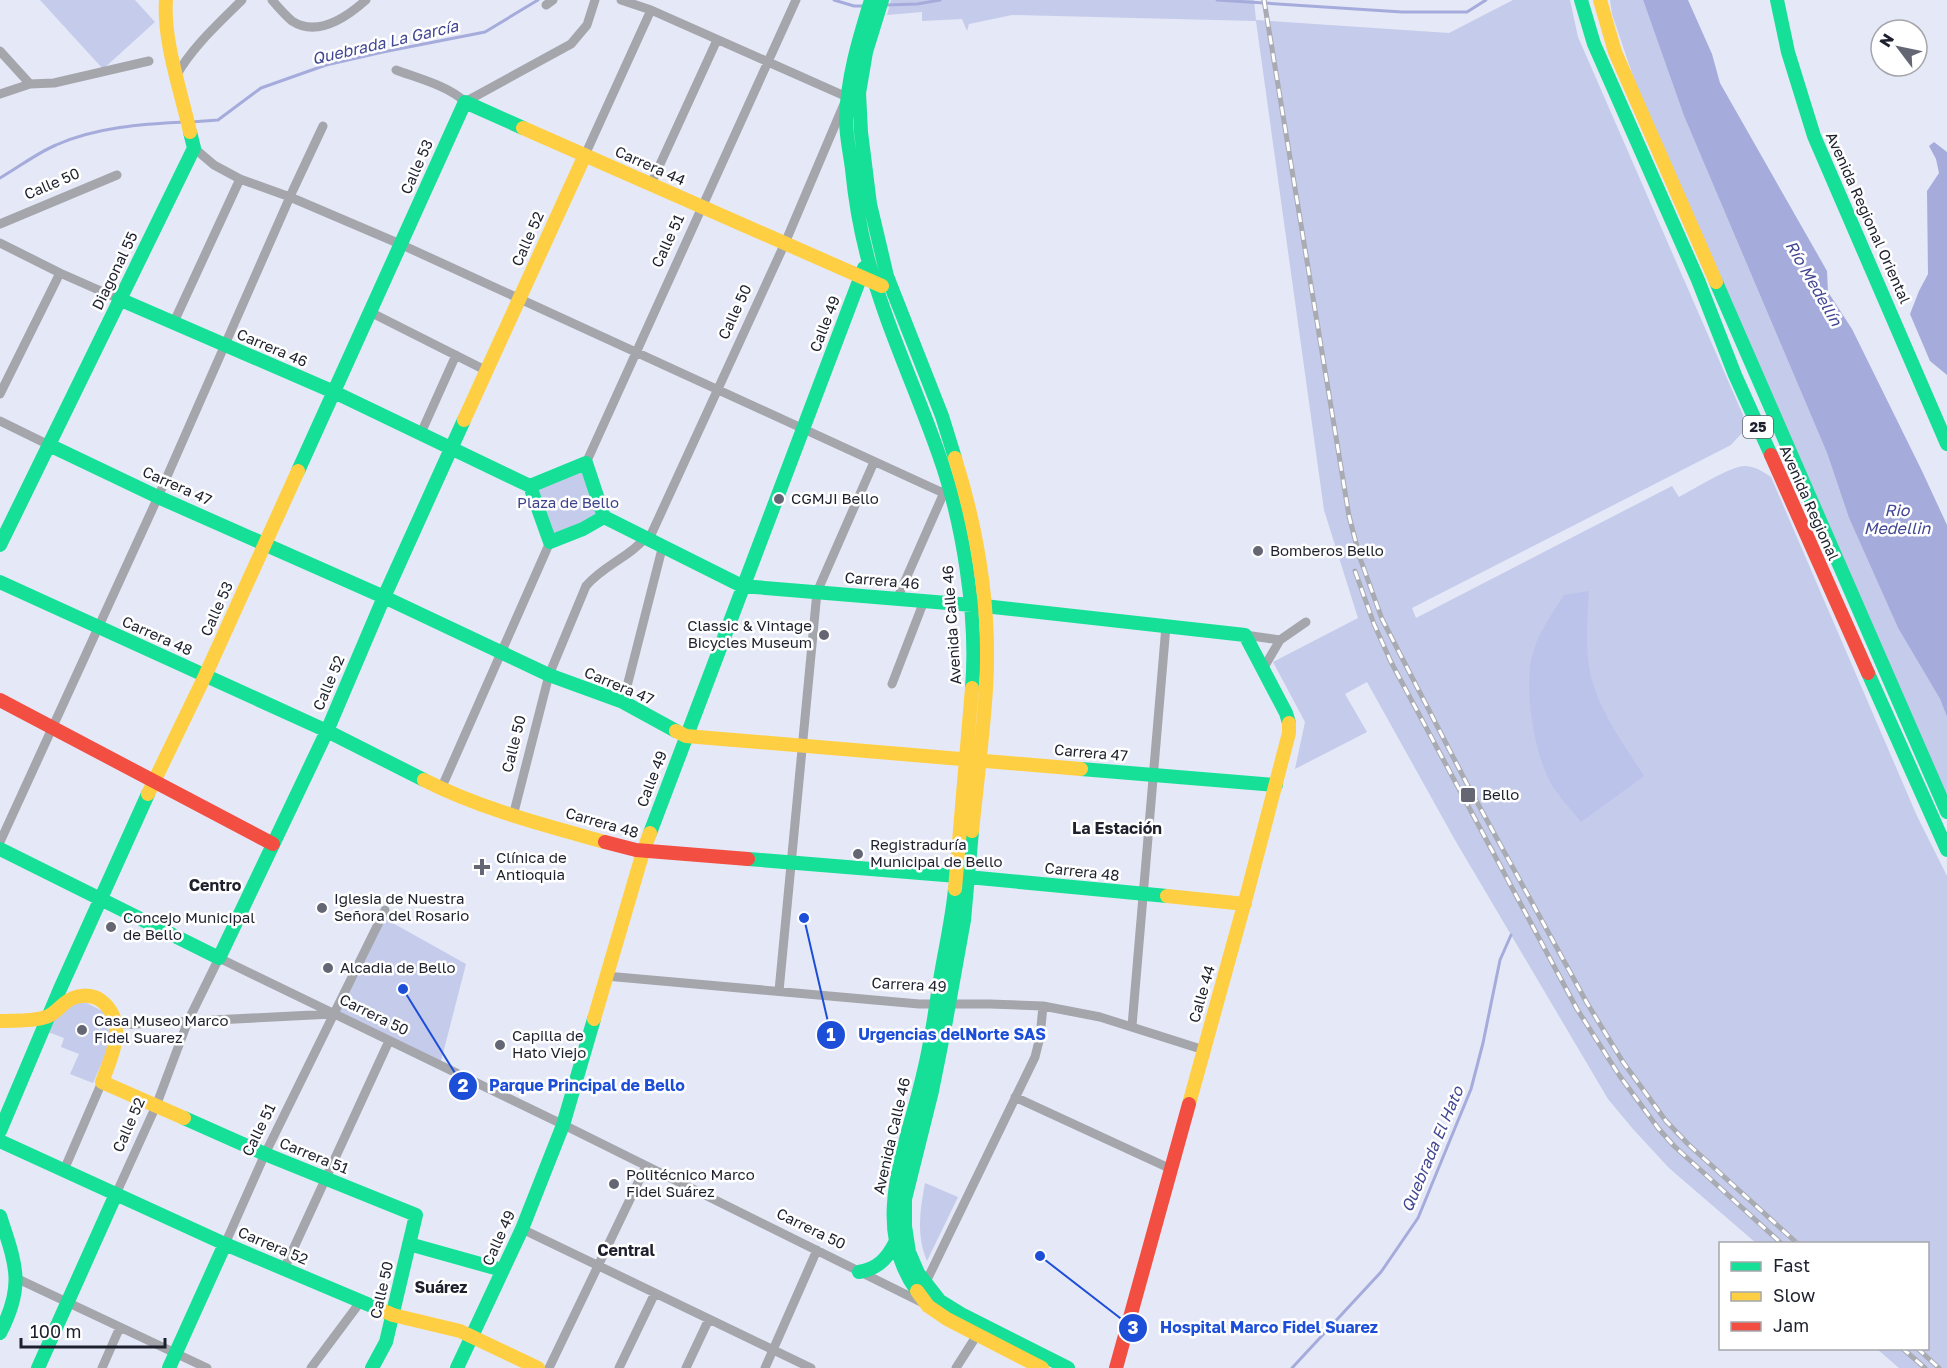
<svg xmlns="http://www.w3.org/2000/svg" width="1947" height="1368" viewBox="0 0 1947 1368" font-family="'Golos Text',sans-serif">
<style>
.green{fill:#c5cbea}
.forest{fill:#bcc3eb}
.water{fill:#a5acdc}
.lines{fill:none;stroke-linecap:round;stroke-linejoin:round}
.stream{stroke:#a5acdc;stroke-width:3}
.street{stroke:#a4a6ac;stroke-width:9}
.fast{stroke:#16e098;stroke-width:14}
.slow{stroke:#ffcf43;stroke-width:14}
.jam{stroke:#f24e42;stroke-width:14}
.rail-casing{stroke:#a9abb2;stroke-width:5}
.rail{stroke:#fff;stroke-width:3;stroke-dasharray:9;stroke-linecap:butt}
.poi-dot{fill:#646674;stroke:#fff;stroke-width:2}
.labels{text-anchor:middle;stroke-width:5;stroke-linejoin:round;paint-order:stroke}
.shield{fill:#fff;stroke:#62636c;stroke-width:1.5}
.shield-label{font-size:14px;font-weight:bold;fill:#1e202d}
.street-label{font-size:15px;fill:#1e202d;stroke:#fff}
.poi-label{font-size:15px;fill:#1e202d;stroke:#fff;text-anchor:start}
.park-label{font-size:15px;fill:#3d428c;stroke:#fff}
.water-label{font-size:16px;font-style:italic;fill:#424792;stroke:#fff}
.neighbourhood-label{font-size:16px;font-weight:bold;fill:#1e202d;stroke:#fff}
.leader{fill:none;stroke:#1d4ed8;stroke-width:2}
.callout-dot{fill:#1d4ed8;stroke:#fff;stroke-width:2}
.mark-label{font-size:18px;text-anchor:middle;font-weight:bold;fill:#fff}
.callout-label{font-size:16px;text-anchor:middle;font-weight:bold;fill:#1d4ed8;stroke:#fff;stroke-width:5;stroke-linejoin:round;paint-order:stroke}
</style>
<rect width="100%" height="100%" fill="#e5e8f7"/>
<path class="green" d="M40,0H135L155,22L103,69Z
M891,0H1254L1256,20L1449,33L1513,0H1570L1578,37L1743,415L1742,433L1731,445L1412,608L1416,618L1672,486L1679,497C1694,489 1729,467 1744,466C1755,466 1762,471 1771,477L1917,816L1947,876V1368H1899L1877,1349L1928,1348V1244L1756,1243L1669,1168L1633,1129L1608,1099L1455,840L1367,682L1345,694L1367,732L1295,769L1305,722L1273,662L1358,618L1324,510L1256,21L1012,15L969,24L967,31L962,19L922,21V12L887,15Z
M1610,0H1643L1684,116L1827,453L1849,518L1898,628L1940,699L1947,717V798L1636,85L1612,14Z
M584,468L600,515L552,537L535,489Z
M382,917L466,964L440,1065L334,1014Z
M77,1002L87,1003L106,1013C114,1041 104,1058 93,1083L70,1074L79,1054L61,1047L64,1038L48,1032C56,1015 60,1009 77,1002Z
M925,1183L958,1197L927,1261C916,1234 920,1211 925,1183Z"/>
<path class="forest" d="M1589,591C1587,622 1584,658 1594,687C1605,719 1626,748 1644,776L1581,822C1571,809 1558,796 1550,782C1534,750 1525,696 1531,660C1536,636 1551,615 1564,595Z"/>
<path class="water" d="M1643,0H1688L1712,54L1720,83L1827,271L1828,292L1852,329L1922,471L1947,525V717L1940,699L1898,628L1849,518L1827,453L1684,116Z
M1934,142L1947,152V375L1930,361L1910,314L1919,291L1928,274L1927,191L1939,173L1936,159L1929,146Z"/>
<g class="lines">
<path class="stream" d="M834,0L854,6H864
M1217,0L1402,12H1467L1486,0
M886,5L917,4L940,0
M191,122L218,120L261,88L326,65L383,52L485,32L538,0
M0,178C19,167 37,153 56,145C96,127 143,124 185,122
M1292,1368L1381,1272L1418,1218L1471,1089L1483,1043L1500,960L1511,935"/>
<path class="street" d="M272,0C278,7 285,15 292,21C318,38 347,17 366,0
M621,0L651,10L847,97L785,243L649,539
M546,5L553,0
M0,51L30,84L54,83L149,61
M396,70C417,78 449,86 465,102L571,44L587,25L595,0
M176,76C192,47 219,23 242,0
M0,94L30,84
M194,148L214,165L240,179L290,197L400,244L952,497
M585,155L651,10
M651,184L717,40
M0,224L117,175
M0,243L60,273L119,299
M370,312L487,371
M173,324L240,179
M0,394L60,273
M0,421L49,445
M421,433L456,355
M586,463L796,0
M897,599L946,488
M1245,635L1280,640
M1263,669L1280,640L1306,622
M892,684L924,601
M623,702L663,545
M441,789L550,542
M513,816L549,675L586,586C604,565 630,557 646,537
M0,842L158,497L293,190L323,126
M606,976L919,1004H990L1043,1006L1100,1017L1204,1050
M779,991L817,592L874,462
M116,1025L332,1014
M1132,1026L1166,626
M1015,1097L1171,1169
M64,1170L102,1082
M116,1194L156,1106L188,1021L219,958L568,1127L923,1303
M522,1229L811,1368
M225,1244L265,1154L385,910
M284,1269L389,1041
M18,1279L207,1368
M925,1284L1035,1057L1040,1037L1043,1006
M102,1368L120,1327
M311,1368L361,1301
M549,1368L646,1166
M619,1368L655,1293
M686,1368L709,1319
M765,1368L817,1250
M956,1368L977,1335"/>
<path class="fast" d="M871,0C859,39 847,78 846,120C846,136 850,153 852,169C855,200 860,229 868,259C886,326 916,389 939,455C963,522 978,617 972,688
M882,0L866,52L859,93L861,132L870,204L887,276L942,416L955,458
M1581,0L1594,44L1698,280L1735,375L1771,455
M1777,0L1788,52L1814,136L1947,444
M1716,282L1947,812
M119,299L334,392L530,486
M49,445L158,497L384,597L549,675L623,702L676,731
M586,463L604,517L583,529L550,542L530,486Z
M298,471L465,102L523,128
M604,517L742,586L984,606L1245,635L1286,713L1289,723
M0,545L194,148L190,132
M0,582L327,731L424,780
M1868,673L1947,850
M1081,769L1276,785
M972,831L964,920L945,1026L932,1091L905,1199V1226L909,1252L918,1273L940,1301L961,1314L1068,1368
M650,833L864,268
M0,849L219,958L327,731L384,597L464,420
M748,859L957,876L1167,896
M184,1118L265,1154L416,1215L386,1342L372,1368
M0,1131L60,989L148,794
M0,1141L225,1244L379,1309
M0,1216C16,1265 25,1285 0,1333
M409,1244L502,1270
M859,1272C877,1269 887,1259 895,1243
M917,1291C869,1225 907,1146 923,1075C931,1044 935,1012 940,980C945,950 952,920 955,889
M38,1368L116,1194
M169,1368L225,1244
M457,1368L522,1229L563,1125L594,1019"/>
<path class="slow" d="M166,0C163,41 181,91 190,132
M1600,0L1615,52L1716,282
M523,128L882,286
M464,420L585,155
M955,458C978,532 991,611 986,689C983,736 977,783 972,831
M676,731L686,736L1081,769
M424,780C481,809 544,825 605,842
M148,794L205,676L298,471
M955,889L972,688
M1167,896L1245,904
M594,1019L643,852L650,833
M0,1021C15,1020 32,1022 46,1017C58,1013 63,1000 76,997C87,994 97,996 105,1004C127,1026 111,1058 102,1082L184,1118
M1189,1104L1247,894L1289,733V723
M917,1291L928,1306L947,1319L1042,1368
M379,1309L393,1315L460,1331L538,1368"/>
<path class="jam" d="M1771,455L1868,673
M0,700L273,844
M605,842L636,850L748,859
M1116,1368L1189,1104"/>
<g class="rail-casing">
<path id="rail" d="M1264,0L1349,516L1360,558L1382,619L1466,782L1587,1003L1623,1062L1666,1121L1688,1144L1798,1244
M1355,571L1374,624L1391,662L1577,1009L1619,1075L1658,1128L1674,1146L1782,1244
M1902,1348L1925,1368
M1917,1348L1939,1368"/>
</g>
<use href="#rail" class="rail"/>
</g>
<g class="poi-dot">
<circle cx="779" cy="499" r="6"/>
<circle cx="1258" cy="551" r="6"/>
<circle cx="824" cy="635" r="6"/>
<rect x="1460" y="787" width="16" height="16" rx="3"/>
<circle cx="858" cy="854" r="6"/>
<path d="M479 858h6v6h6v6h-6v6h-6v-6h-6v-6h6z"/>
<circle cx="322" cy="908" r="6"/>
<circle cx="111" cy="927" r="6"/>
<circle cx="328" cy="968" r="6"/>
<circle cx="82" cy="1030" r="6"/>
<circle cx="500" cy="1045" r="6"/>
<circle cx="614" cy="1184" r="6"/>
</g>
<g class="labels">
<rect class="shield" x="1743" y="416" width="30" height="22" rx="4.5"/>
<g class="shield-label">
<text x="1758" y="432">25</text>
</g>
<g class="street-label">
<text transform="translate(650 166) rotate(24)" y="5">Carrera 44</text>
<text transform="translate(417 167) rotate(-66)" y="5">Calle 53</text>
<text transform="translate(52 184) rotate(-23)" y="5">Calle 50</text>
<text transform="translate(1868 218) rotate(66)" y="5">Avenida Regional Oriental</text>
<text transform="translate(528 239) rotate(-66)" y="5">Calle 52</text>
<text transform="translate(668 241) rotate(-65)" y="5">Calle 51</text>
<text transform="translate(115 271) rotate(-64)" y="5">Diagonal 55</text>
<text transform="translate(735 312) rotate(-65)" y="5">Calle 50</text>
<text transform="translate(825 324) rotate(-69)" y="5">Calle 49</text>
<text transform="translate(272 348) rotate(23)" y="5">Carrera 46</text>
<text transform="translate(177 486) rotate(24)" y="5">Carrera 47</text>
<text transform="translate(1809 503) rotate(66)" y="5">Avenida Regional</text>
<text transform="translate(882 581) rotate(5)" y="5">Carrera 46</text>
<text transform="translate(217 609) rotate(-66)" y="5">Calle 53</text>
<text transform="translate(952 625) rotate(-94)" y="5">Avenida Calle 46</text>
<text transform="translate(157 636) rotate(24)" y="5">Carrera 48</text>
<text transform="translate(329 683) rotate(-67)" y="5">Calle 52</text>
<text transform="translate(619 686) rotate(23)" y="5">Carrera 47</text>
<text transform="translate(514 744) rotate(-76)" y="5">Calle 50</text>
<text transform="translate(1091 753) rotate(5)" y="5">Carrera 47</text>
<text transform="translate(652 779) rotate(-69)" y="5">Calle 49</text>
<text transform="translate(602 823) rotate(16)" y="5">Carrera 48</text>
<text transform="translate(1082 872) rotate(6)" y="5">Carrera 48</text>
<text transform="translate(909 985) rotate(3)" y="5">Carrera 49</text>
<text transform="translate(1202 994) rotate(-74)" y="5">Calle 44</text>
<text transform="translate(374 1015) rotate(26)" y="5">Carrera 50</text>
<text transform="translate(129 1125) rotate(-66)" y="5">Calle 52</text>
<text transform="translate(259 1130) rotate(-64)" y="5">Calle 51</text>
<text transform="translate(892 1136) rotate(-77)" y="5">Avenida Calle 46</text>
<text transform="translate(314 1156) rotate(22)" y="5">Carrera 51</text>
<text transform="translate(811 1229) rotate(26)" y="5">Carrera 50</text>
<text transform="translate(499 1238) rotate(-66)" y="5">Calle 49</text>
<text transform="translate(273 1246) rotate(23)" y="5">Carrera 52</text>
<text transform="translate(382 1290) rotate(-77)" y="5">Calle 50</text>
</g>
<g class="poi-label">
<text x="791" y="504">CGMJI Bello</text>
<text x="1270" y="556">Bomberos Bello</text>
<text x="812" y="631" text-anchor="end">Classic &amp; Vintage<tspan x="812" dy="17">Bicycles Museum</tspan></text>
<text x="1482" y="800">Bello</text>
<text x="870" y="850">Registraduría<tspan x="870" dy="17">Municipal de Bello</tspan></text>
<text x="496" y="863">Clínica de<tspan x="496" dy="17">Antioquia</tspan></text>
<text x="334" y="904">Iglesia de Nuestra<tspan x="334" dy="17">Señora del Rosario</tspan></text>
<text x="123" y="923">Concejo Municipal<tspan x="123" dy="17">de Bello</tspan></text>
<text x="340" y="973">Alcadia de Bello</text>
<text x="94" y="1026">Casa Museo Marco<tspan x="94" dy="17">Fidel Suarez</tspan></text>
<text x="512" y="1041">Capilla de<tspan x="512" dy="17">Hato Viejo</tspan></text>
<text x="626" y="1180">Politécnico Marco<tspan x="626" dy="17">Fidel Suárez</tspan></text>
</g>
<g class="park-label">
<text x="568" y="508">Plaza de Bello</text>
</g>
<g class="water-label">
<text transform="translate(385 42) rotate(-13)" y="6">Quebrada La García</text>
<text transform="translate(1814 283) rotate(60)" y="6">Río Medellín</text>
<text x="1897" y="516">Rio<tspan x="1897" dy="18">Medellin</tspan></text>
<text transform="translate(1432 1149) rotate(-67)" y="6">Quebrada El Hato</text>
</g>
<g class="neighbourhood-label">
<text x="1117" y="834">La Estación</text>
<text x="215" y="891">Centro</text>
<text x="626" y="1256">Central</text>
<text x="441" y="1293">Suárez</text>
</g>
</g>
<path class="leader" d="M804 918L831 1035M403 989L463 1086M1040 1256L1133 1328"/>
<g class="callout-dot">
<circle cx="804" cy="918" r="6"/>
<circle cx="403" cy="989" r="6"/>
<circle cx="1040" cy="1256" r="6"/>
<circle cx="831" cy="1035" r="15"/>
<circle cx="463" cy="1086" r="15"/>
<circle cx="1133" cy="1328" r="15"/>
</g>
<g class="mark-label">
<text x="831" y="1041">1</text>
<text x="463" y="1092">2</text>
<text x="1133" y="1334">3</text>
</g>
<g class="callout-label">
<text x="952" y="1040">Urgencias delNorte SAS</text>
<text x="587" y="1091">Parque Principal de Bello</text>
<text x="1269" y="1333">Hospital Marco Fidel Suarez</text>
</g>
<rect x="1719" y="1242" width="210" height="108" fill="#ffffff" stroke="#a5a6ab" stroke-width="1.5"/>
<rect x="1731" y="1262" width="30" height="9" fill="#16e098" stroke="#a5a6ab" stroke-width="1.5"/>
<text x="1773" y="1272" font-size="18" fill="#1e202d">Fast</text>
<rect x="1731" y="1292" width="30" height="9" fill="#ffcf43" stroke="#a5a6ab" stroke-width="1.5"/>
<text x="1773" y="1302" font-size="18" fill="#1e202d">Slow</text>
<rect x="1731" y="1322" width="30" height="9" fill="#f24e42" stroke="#a5a6ab" stroke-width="1.5"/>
<text x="1773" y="1332" font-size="18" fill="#1e202d">Jam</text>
<g transform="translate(1899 48) rotate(302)"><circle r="28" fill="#ffffff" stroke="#a5a6ab" stroke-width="1.5"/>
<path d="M0-4.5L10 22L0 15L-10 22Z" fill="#646674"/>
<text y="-9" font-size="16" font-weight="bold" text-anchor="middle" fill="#1e202d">N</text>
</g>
<path d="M21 1338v9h144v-9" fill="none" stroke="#1e202d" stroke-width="3"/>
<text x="30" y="1338" font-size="18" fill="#1e202d" stroke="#ffffff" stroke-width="4.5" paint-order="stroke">100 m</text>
</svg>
